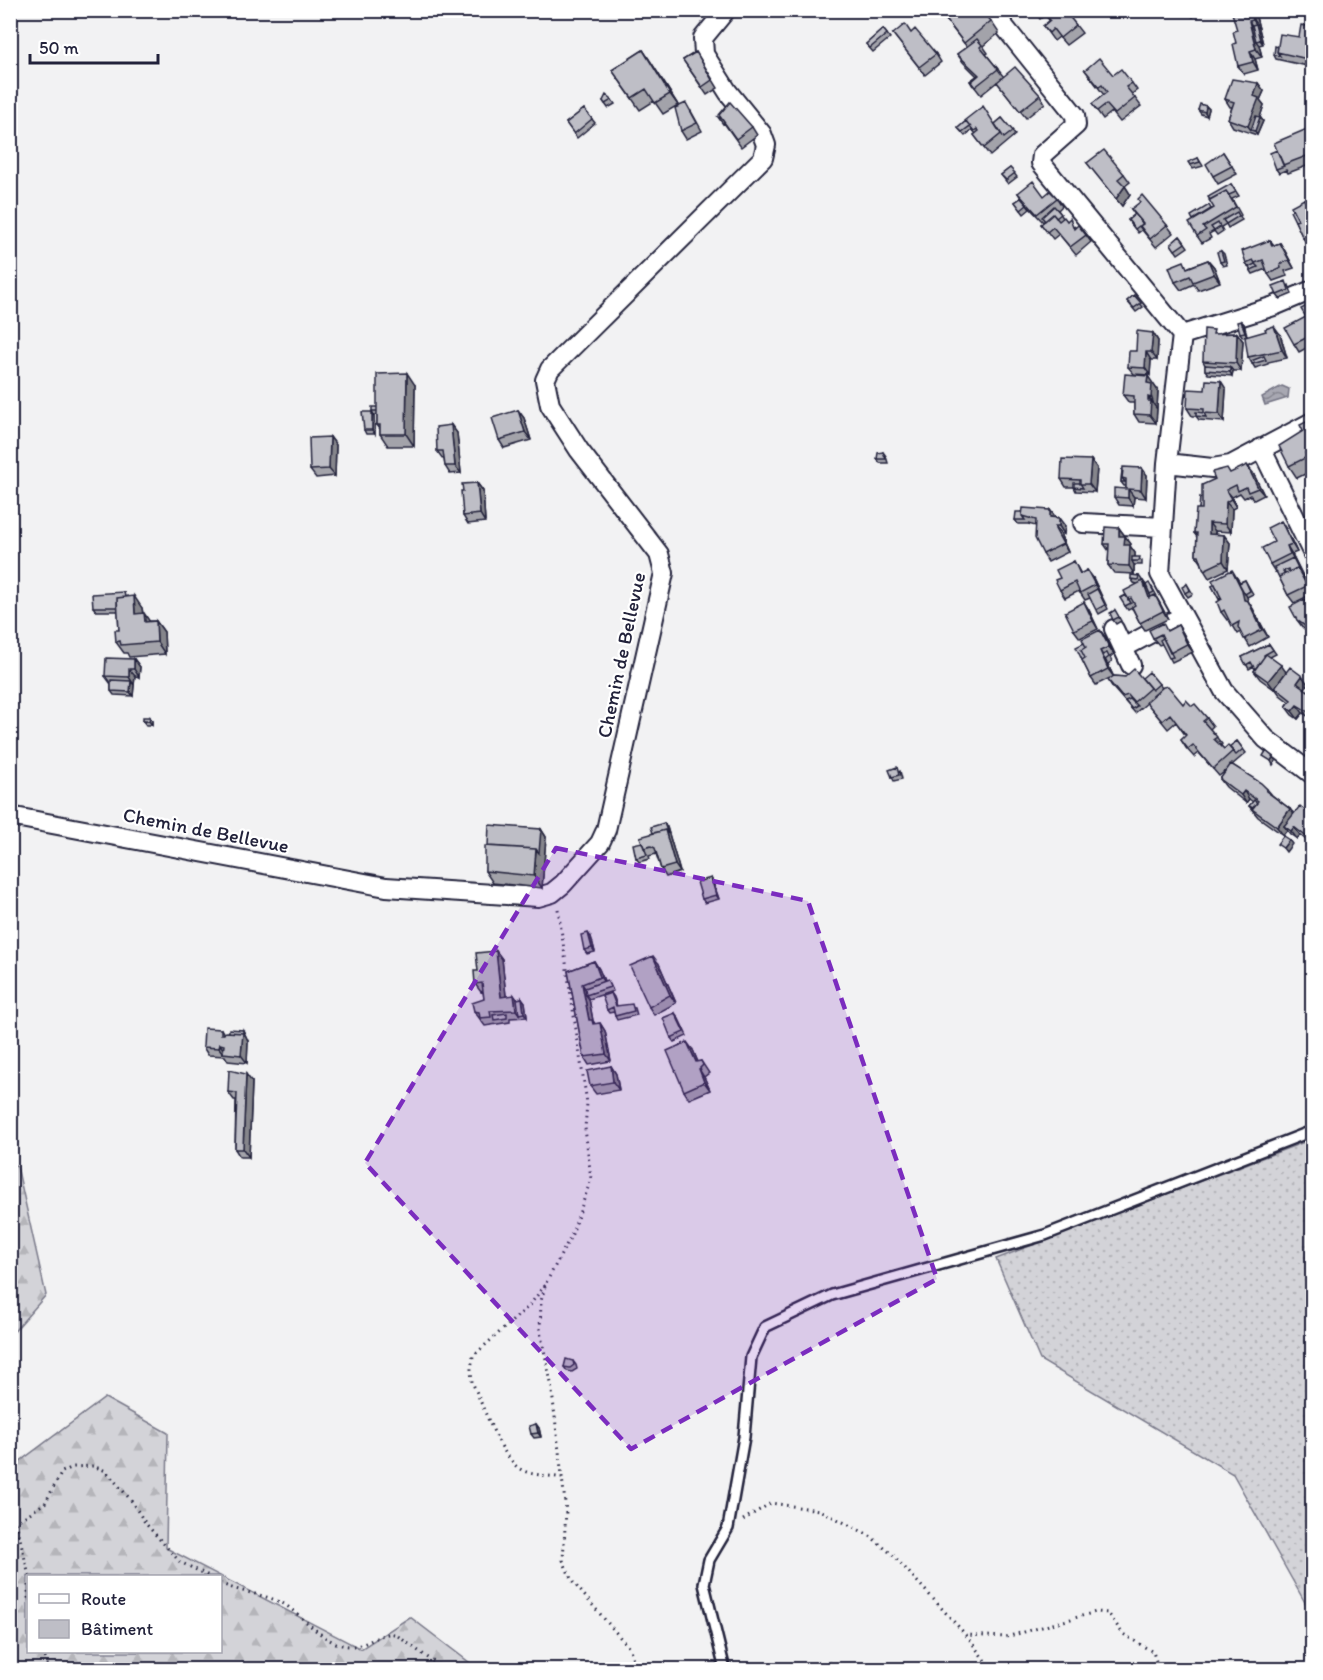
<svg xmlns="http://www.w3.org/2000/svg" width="1323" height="1680" viewBox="0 0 1323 1680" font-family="Itim,sans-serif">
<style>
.grass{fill:url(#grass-dots);stroke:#7a7a8a;stroke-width:1.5}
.forest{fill:url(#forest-firs);stroke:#7a7a8a;stroke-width:1.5;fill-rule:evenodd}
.water{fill:url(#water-waves);stroke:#727282;stroke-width:1.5}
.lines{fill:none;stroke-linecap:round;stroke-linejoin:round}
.service-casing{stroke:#22223b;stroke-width:14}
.minor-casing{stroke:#22223b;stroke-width:22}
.path{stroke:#22223b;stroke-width:3;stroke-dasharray:1.5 4.5;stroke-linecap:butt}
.service{stroke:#fff;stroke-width:9}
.minor{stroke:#fff;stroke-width:18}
.wall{fill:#a3a3aa;stroke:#22223b;stroke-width:1.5}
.shaded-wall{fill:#85858b;stroke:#22223b;stroke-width:1.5}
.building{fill:#bebec6;stroke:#22223b;stroke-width:1.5}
.marked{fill:#7b2cbf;fill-opacity:0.2;stroke:#7b2cbf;stroke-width:4.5;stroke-dasharray:12 8;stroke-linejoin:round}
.labels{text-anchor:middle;stroke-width:4.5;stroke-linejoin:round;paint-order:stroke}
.street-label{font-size:20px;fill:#22223b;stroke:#fff}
</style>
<defs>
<pattern id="grass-dots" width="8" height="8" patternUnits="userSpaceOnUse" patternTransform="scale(1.5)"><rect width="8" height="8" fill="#d3d3d8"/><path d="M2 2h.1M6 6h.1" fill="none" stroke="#b5b5ba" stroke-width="1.8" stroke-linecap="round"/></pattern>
<pattern id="forest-firs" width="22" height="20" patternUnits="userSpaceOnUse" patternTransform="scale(1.5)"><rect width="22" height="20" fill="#d3d3d8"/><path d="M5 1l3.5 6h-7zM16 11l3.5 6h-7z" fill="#b5b5ba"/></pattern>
<pattern id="water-waves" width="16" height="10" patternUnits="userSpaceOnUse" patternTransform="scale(1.5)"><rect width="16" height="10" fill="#a8a8b2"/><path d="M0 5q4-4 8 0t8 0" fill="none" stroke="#888892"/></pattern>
</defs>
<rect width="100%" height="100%" fill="#f2f2f3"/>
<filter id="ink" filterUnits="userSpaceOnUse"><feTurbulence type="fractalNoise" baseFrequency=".0167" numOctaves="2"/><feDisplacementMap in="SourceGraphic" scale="12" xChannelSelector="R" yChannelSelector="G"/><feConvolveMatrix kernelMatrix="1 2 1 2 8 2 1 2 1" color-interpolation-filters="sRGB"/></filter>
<g filter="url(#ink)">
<path class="grass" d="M1312,1139V1615L1233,1474L1040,1360L996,1259Z"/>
<path class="forest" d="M11,1163L17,1166L46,1295L11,1335Z
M105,1398L168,1433L166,1548L361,1649L410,1617L478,1669H11V1468ZM28,1576H220V1652H28Z"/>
<path class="water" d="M1282,386L1289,389L1288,398L1265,405L1262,397Z"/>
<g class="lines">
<g class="service-casing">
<path id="service" d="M725,1670L704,1584L709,1560L728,1528L744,1437L751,1357L765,1327L832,1295L1045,1235L1312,1131"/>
</g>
<g class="minor-casing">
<path id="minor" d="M991,10L1075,115L1076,125L1042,155L1041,163L1182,335
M1312,290L1274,306L1182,335L1167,463L1160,574L1224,691L1266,739L1312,774
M1261,448L1312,552
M1167,463L1212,468L1231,465L1312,422
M1083,523L1163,527
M1114,629L1131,665
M1123,648L1183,616
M10,816L386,887L538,897L552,893L563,884L600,843L606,830L664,573L659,554L579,450L550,405L545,380L550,369L763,158L766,145L762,134L728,92L704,54L703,38L726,10"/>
</g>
<path class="path" d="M558,909L587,1103L585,1128L591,1179L572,1234L546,1283L541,1301L540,1331L551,1383L566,1511L563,1560L572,1581L630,1649L636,1670
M545,1285L529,1306L473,1356L471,1369L472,1382C483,1405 500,1456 520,1469C532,1476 548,1475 562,1478
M743,1520L771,1503L819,1510L869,1535L894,1556L966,1635
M29,1576L16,1522L45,1503L62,1472L73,1467L93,1466L106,1471L130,1499L146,1524L180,1562L209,1576
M220,1583C240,1593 262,1593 282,1603C304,1615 324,1647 352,1646C369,1646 378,1632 395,1634L445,1670
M28,1585V1603
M43,1652L49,1670
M992,1670L966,1635L1006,1637L1096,1612L1108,1613L1123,1634L1153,1652L1159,1670"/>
<use href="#service" class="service"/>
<use href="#minor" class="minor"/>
</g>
<path class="wall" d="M1033,10H1064L1082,33L1066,45L1059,37L1054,41L1043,26L1050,21L1045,15L1040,19Z
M1187,10H1201L1193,17Z
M939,11L974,13L991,21L999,33L983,46L988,53L986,54L1003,76L1040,95L1045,103L1026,118L997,82L981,95L970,81L977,76L963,62L957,54L967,47Z
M1256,17L1263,44L1259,45L1262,57L1255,59L1258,70L1244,74L1238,66L1236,43L1237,30Z
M1312,27V67L1276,59L1274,55L1278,47L1299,37Z
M883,29L890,38L873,52L866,44Z
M911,33L936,54L941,62L925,75L893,34Z
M643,50L678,105L663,114L654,101L640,110L612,70Z
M696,52L718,88L707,95L683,60Z
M1085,70L1113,75L1132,83L1137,90L1132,94L1141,106L1120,122L1112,112L1103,119L1092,104L1104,95Z
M1258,83L1264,91L1260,100L1264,105L1260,117L1263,121L1257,135L1233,127L1228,119L1232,107H1230L1225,99Z
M612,100L615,104L608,108L603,101Z
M1206,106L1209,109L1207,116L1201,114L1198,110Z
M584,109L595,123L577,138L566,123Z
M691,111L702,131L686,139L681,131Z
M718,117L752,127L757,135L741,147L724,123L723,124Z
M1002,118L1015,135L990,156L974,135L976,134L971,128L972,130L965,136L958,128L966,121L995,124Z
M1307,129L1312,137V164L1288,173L1286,170L1279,173L1276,169L1277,150Z
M1223,152L1237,174L1218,184L1213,176Z
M1198,158L1203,166L1193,169L1190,165Z
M1087,163L1124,174L1130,182L1125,186L1130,194L1122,206Z
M1010,168L1017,177L1008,184L1001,175Z
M1231,184L1239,196L1232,199L1241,215L1240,216L1242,220L1228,228L1226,224L1221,227L1223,231L1217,235L1214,231L1209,234L1211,238L1202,243L1197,236L1211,209L1214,208Z
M1018,193L1044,196L1057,198L1062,206L1058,210L1063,218L1086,235L1091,242L1076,255L1059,234L1053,239L1041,224L1045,221H1044L1043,222L1026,204L1030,209L1024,214L1015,202L1021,198Z
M1304,199L1308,205L1312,202V244L1309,246L1303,238L1295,221L1293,210Z
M1131,209L1167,225L1173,233L1156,247L1142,230L1138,233L1128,220L1135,215Z
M1180,236L1188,247L1178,254L1171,244Z
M1270,240L1274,245L1280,243L1285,251L1294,268L1285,271L1287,276L1273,281L1268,274L1266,269L1253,274L1246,263Z
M1221,251L1224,254L1227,265L1223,266L1220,262Z
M1208,260L1214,267L1220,282L1198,290L1194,284L1181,290L1175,282L1189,267Z
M1289,285L1292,294L1280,299L1277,295Z
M1134,295L1143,307L1136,312L1127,301Z
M1312,306V345L1299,352L1294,344Z
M1241,321L1244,324L1247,336L1243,337L1240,333Z
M1153,333L1158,341L1157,360H1151L1150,375L1134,374L1128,367L1136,351Z
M1237,333L1243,341L1241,371H1233L1232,376L1208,374L1205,370V365L1203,361L1216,334Z
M1280,334L1287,358L1268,362V364L1255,368L1248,357Z
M1153,384L1158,391L1156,423L1139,422L1134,414V403H1129L1123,395Z
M415,385L414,446H388L380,434V429L377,425V415H374L372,411Z
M1226,389L1224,422L1199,420L1196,416H1192L1187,408L1205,390Z
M518,410L524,418L531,440L504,448L499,440Z
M374,416L375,434H366L364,430Z
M1312,419V478L1309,472L1297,478L1289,466L1303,431Z
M451,425L457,433L461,473L450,474L445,466L444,459H443L437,451Z
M330,437L336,445L335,476L316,478L310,470Z
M883,452L886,456L888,463H880L877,459Z
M1091,460L1097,468L1095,492L1076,491L1074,487H1066L1061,479Z
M1122,470L1147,475L1146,498L1134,497L1133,506L1119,505L1114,497L1126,489V486H1124L1121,482Z
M1231,473H1253L1264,495L1254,500L1250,495L1244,498L1240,493L1232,497L1236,507L1232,509L1231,532L1215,531V534L1224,535L1230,543L1228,569L1209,578L1204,570L1201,562L1196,555L1197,537L1194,533L1199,509L1202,498Z
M477,483L483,491L485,522L468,524L463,516V491Z
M1050,510L1056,518L1065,526L1064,534H1061V536L1068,552L1048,562L1043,554L1036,526L1028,524H1018L1015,520L1022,512Z
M1119,528L1131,544L1130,546L1135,553V557L1142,561V565H1134V574L1114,573L1108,565L1109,551L1104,544Z
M1286,529L1297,552L1292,554L1312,594L1294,603L1288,595L1276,571L1275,572L1270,564L1274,542Z
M1074,561L1081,574L1087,570L1093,578L1108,609L1099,614L1090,598L1085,600L1079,591L1065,598L1060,590V578Z
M1139,576L1142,580L1141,582L1143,581L1146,585L1152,587L1157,596L1156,597L1168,619L1145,630L1140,623L1132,608L1128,610L1125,606L1137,584L1134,583L1131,579Z
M1237,578L1240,582L1245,580L1253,594L1247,597L1248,601L1253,609L1268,637L1250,647L1241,632L1238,634L1229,619L1227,620L1221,612L1220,601L1212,586Z
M1187,584L1193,594L1188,597L1185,593Z
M127,596V597L142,608L143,613L149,621H156L164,632L165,654L129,657L127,653H124L116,642L119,630L118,611H96L93,607Z
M1084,602L1089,610L1098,629L1080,638L1074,630Z
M1312,608V635L1303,628L1297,620Z
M1115,610L1121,621L1116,624L1113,620Z
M1178,625L1183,633L1193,652L1172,662L1162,644L1159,645L1153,638Z
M1106,638L1114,654L1110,657L1112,661L1108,664L1113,676L1142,678L1159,684L1162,688L1183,704L1192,706L1207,718L1213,726L1210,729L1222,744L1221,746L1224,749L1229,747L1237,741L1246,753L1232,765L1267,789L1272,795L1290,809L1294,814L1312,816V845L1300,835L1297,839L1290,834L1287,830L1283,835L1258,817L1249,806L1253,802L1249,799L1246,803L1226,787L1220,779L1228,769L1219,776L1199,753L1194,757L1186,748L1181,740L1186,736L1176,722L1168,729L1147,703L1135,713L1113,688L1108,680L1110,678L1096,685L1091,678L1082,660Z
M1269,644L1276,654L1270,657L1286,672L1308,684L1304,688L1308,691L1312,684V719L1303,713L1298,719L1292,715L1286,707L1289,702L1280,695L1275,688L1274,689L1260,679L1254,671L1255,669L1254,666L1249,669L1242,657Z
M134,659L140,667L139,677L135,676L133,696L114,695L111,691V684L105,676Z
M143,721H152V725H146Z
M900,771L902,779L894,781L892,777Z
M664,823L667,827L680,872L666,877L661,869L656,854L649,856L650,859L639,862L636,858L642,842Z
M541,829L546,837L542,888L493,883L485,871L488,846Z
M711,878L713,882L719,899L705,903L702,899Z
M591,937L595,952L587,954L584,950Z
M496,951L502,959L506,996L517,999L522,998L525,1002L527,1017L510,1018V1022L485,1026L474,1011L484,999L483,991L481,992L475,984L478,971Z
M594,961L599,969L604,981L610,984L613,991L589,999L593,1021L595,1024L600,1023L605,1031L611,1061L589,1065L584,1057L568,971Z
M659,964L676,1003L654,1015L649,1007Z
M611,993L614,997L617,1006L635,1008L637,1015L617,1020L615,1016L614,1012L609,1013L607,1010Z
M675,1013L678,1017L687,1036L674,1042L671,1038Z
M221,1029L224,1034L229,1032L243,1030L248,1041L247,1063L228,1061L225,1056L208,1055L203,1047Z
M693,1050L698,1062L701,1061L709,1073L704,1077L710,1090L689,1099L684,1091Z
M611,1066L616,1074L619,1090L596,1094L590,1086Z
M252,1082L249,1157H240L235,1149L236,1100H234L228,1092Z
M573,1361L576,1365L577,1369L572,1372L567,1371L564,1367Z
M536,1424L539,1428L541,1437L534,1438L531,1434Z"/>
<path class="shaded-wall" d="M1251,10L1256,17L1263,44L1260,40L1256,24L1253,20Z
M1249,21L1254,29L1256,41L1259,45L1262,57L1256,49Z
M643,50L651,62L678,105L670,94Z
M1250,51L1255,59L1258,70L1253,62Z
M1258,83L1264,91L1260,100L1264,105L1260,117L1263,121L1257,135L1255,131L1251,130L1248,126L1254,96Z
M1206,106L1209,109L1207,116L1205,112Z
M1125,186L1130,194L1122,206L1116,199Z
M1280,243L1285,251L1294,268L1289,260Z
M1208,260L1214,267L1220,282L1214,274Z
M1241,321L1244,324L1247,336L1245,332Z
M1274,326L1280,334L1287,358L1282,350Z
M1153,333L1158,341L1157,360L1151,352Z
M1237,333L1243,341L1241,371L1236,363Z
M1146,352L1151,360L1150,375L1145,368Z
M1230,367L1233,371L1232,376L1230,372Z
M407,373L415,385L414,446L406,434Z
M1148,376L1158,391L1157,409L1154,405L1147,383Z
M1221,381L1226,389L1224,422L1219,414Z
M1148,397L1157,409L1156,423L1150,415Z
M518,410L524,418L531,440L525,432Z
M372,412L374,416L375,434L372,430Z
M451,425L457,433L461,473L455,466Z
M330,437L336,445L335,476L329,469Z
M1091,460L1097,468L1095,492L1089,484Z
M1247,465L1253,473L1264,495L1258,488Z
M1142,468L1147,475L1146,498L1141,490Z
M477,483L483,491L485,522L480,514Z
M1128,489L1134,497L1133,506L1128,498Z
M1226,490L1232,497L1236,507L1231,499Z
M1226,502L1232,509L1231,532L1225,524Z
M1050,510L1056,518L1050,517Z
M1059,518L1065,526L1064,534L1059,526Z
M1281,521L1286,529L1297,552L1292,544Z
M1209,523L1215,531L1214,542L1209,534Z
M1055,526L1061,534V536L1068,552L1063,544L1055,529Z
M1119,528L1131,544L1130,546L1135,553V561H1132L1134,565V574L1129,566L1119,536Z
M1224,535L1230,543L1228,569L1223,561Z
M1287,546L1292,554L1303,576L1300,572Z
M1297,568L1303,576L1312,594L1307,586Z
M1087,570L1093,578L1100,593L1095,585Z
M1232,570L1237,578L1247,597L1248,601L1253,609L1268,637L1244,600Z
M1143,581L1148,589L1154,606L1149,598Z
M1155,595L1160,603L1168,619L1163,611Z
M134,596L142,608L144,625L135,614Z
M1084,602L1089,610L1098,629L1093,621Z
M144,613L152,625L145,622Z
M156,621L164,632L165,654L157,642Z
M1178,625L1183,633L1193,652L1187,644Z
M1100,630L1106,638L1114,654L1109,647Z
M1100,651L1105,659L1114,677L1108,669Z
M134,659L140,667L139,677L134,669Z
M1281,665L1286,672L1274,689L1268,681Z
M129,669L135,676L134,685L129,677Z
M1302,676L1308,684L1303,691L1297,683Z
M131,681L134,685L133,696L130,692Z
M1297,705L1303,713L1298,719L1292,711Z
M150,717L152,721V725L149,721Z
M1273,757L1276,761L1273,765L1271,761Z
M1244,791L1249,799L1246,803L1241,795Z
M1290,809L1296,817L1284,826L1287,830L1283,835L1277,827Z
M664,823L667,827L680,872L675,865L665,830Z
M1294,827L1300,835L1297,839L1291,831Z
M541,829L546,837L542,888L534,876L536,849Z
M1289,840L1292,844L1286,852L1283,848Z
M711,878L713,882L719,899L716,895Z
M588,933L591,937L595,952L592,948Z
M496,951L502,959L507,1005L501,997Z
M653,956L659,964L676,1003L670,995Z
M594,961L599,969L606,985L600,977Z
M582,984L588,992L586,995L589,999L593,1021L598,1028L589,1020Z
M514,995L520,1003L519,1014L516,1010Z
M522,998L525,1002L527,1017L524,1013Z
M600,1023L605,1031L611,1061L606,1054Z
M243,1030L248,1041L247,1063L241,1055Z
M687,1042L693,1050L701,1070L696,1062Z
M220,1044L225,1052L223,1053L219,1048Z
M611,1066L616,1074L619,1090L613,1082Z
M699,1069L704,1077L710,1090L704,1082Z
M246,1074L252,1082L249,1157L243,1149Z
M536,1424L539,1428L541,1437L538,1433Z"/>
<path class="building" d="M944,10H972L974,13L976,10H982L991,21L964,43L941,13Z
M1033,10H1039L1041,12L1037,15Z
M1049,10H1064L1076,25L1060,38L1053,29L1049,33L1043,26L1050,20L1045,14Z
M1244,10H1251L1253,20L1249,21L1256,49L1250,51L1253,62L1238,66L1233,44L1236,43L1233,31L1237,30L1232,13Z
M905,24L911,33L915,29L936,54L919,67L893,34Z
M1256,24L1260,40L1256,41L1252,25Z
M1301,25L1312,27V60L1277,52L1280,34L1299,37Z
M883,29L887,34L870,48L866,44Z
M977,39L982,45L980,47L998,69L975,87L971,82L979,75L957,54Z
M1275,46L1278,47L1277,52L1280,56L1274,55Z
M643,50L670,94L655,103L646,89L632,98L612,70Z
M696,52L712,80L702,87L683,60Z
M1099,58L1113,75L1121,69L1132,83L1126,87L1135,98L1115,114L1106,104L1097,111L1092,104L1107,92L1102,85L1099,87L1085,70Z
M1015,67L1040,95L1020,111L997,82Z
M978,75V76L971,82L973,86L970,81Z
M1232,79L1258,83L1254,96L1259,98L1248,126L1228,119L1234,102L1225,99Z
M606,95L612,100L605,104L603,101Z
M730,102L752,127L736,139L719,115Z
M686,103L697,123L681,131L675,108Z
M1200,104L1206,106L1205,112L1198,110Z
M983,106L1001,134L984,148L974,135L979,131L977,129L974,131L965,120Z
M584,109L592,119L574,134L566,123Z
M1256,116L1260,117L1255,131L1251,130Z
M1002,118L1013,131L1004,138L995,124Z
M966,121L970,126L962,132L958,128Z
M1307,129L1312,142V154L1283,165L1274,143Z
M1104,150L1124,174L1118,179L1125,186L1116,199L1087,163Z
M1277,150L1284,166L1276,169L1270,153Z
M1223,152L1232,166L1213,176L1206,164Z
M1198,158L1200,162L1190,165L1188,162Z
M1010,168L1015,173L1006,180L1001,175Z
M1033,181L1044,196L1050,191L1057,198L1037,214L1018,193Z
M1231,184L1236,192L1229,195L1226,191L1210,200L1208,197Z
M1226,191L1236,207L1203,227L1206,230L1197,236L1189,223L1214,208L1209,200Z
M1142,195L1167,225L1150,239L1140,226L1143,223L1131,209L1140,202L1138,199Z
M1021,198L1027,205L1021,210L1015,202Z
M1304,199L1307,205L1312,202V233L1303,238L1295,221L1298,220L1291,206Z
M1209,205L1211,209L1193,220L1191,216Z
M1054,206L1061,214L1056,218L1053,214L1045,221L1042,217Z
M1293,210L1298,220L1295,221L1290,211Z
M1237,212L1239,216L1226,224L1223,220Z
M1053,214L1059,221L1064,217L1067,221L1070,218L1074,229L1078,225L1086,235L1070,247L1053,227L1047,232L1041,224Z
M1135,214L1143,224L1140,226L1142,230L1139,226L1135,229L1128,220Z
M1218,223L1220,227L1214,231L1211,227Z
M1180,236L1185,243L1175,250L1171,244Z
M1270,240L1272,246L1280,243L1289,260L1280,264L1281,268L1268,274L1263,260L1255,263L1253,260L1246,263L1242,251Z
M1221,251L1224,261L1220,262L1217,252Z
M1208,260L1214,274L1193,282L1190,276L1175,282L1169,267L1184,261L1187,268Z
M1255,264L1258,267L1251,270L1249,267Z
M1286,281L1289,290L1277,295L1273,286Z
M1134,295L1141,303L1134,308L1127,301Z
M1311,304L1312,308V335L1294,344L1285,328L1306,317L1301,309Z
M1241,321L1245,332L1240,333L1237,322Z
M1274,326L1282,350L1248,357L1245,337L1266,331L1265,329Z
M1204,329L1214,330L1213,334L1237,333L1236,363L1203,361Z
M1137,331L1153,333L1151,352H1146L1145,368L1128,367L1129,351H1136Z
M1264,356L1266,360L1252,364L1251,361Z
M1205,365L1230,367V372L1205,370Z
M407,373L406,434H380V425H377V374Z
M1125,374L1148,376L1147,383L1152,384L1151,398L1148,397V401H1151L1150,415L1134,414V396L1123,395Z
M1206,380L1221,381L1219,414L1204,413V409L1187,408L1188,389L1205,390Z
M372,407H377V411H372Z
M518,410L525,432L499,440L492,418Z
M362,412H372V430H364Z
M1196,412L1204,413L1206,417L1196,416Z
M1312,419V442L1310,443L1312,449L1305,453L1307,457L1289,466L1279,446L1303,431L1300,425Z
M451,425L455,466H445L443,451H437L436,427Z
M330,437L329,469L310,470L309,438Z
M883,452L886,459H877L878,453Z
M1062,459L1091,460L1089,484H1080V480L1061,479Z
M1247,465L1258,488L1248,492L1246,487L1238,491L1236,485L1226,490L1231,499L1226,502L1225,524L1209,523V534L1224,535L1223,561L1204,570L1199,555H1196L1197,533H1194L1196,509H1202V485L1215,479L1212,472L1227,468L1230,473Z
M1312,465V472L1309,474L1306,468Z
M1123,467L1142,468L1141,490L1128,489V498L1114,497V488L1126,489V479L1122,478Z
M1122,470H1123L1122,478L1125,482H1121Z
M477,483L480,514L463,516L461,491H463L462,484Z
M1074,483H1080L1083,488L1074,487Z
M1200,497L1202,498V509H1199Z
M1023,508L1050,510V517L1059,518V526H1055V529L1063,544L1043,554L1035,538L1036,520L1022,516Z
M1016,512H1022V516L1025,520H1015Z
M1281,521L1292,544L1287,546L1290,554L1270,564L1262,548L1274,542L1267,528Z
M1105,527L1119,528V536H1125L1124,545H1130L1129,566L1108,565L1109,544H1104Z
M1132,557H1140L1139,561H1132Z
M1293,558L1300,572L1297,568L1289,572L1288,569L1283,571L1285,574L1279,577L1274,567Z
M1074,561L1080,574L1087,570L1095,585L1080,593L1075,582L1060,590L1055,580L1060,578L1056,570Z
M1297,568L1307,586L1288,595L1279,577Z
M1232,570L1242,590L1244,600L1248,601L1262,630L1244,639L1238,627L1239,622L1232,626L1224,610L1221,612L1217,602L1222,599L1212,580Z
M1131,575L1139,576L1138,580L1131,579Z
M1245,580L1250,591L1245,594L1239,583Z
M1143,581L1149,598L1155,595L1163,611L1140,623L1132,607L1135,605L1131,598L1128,600L1124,591Z
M1149,583L1154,592L1150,594L1146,585Z
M1187,584L1190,590L1185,593L1182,587Z
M1215,584L1221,598L1219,599L1212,586Z
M1097,589L1105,605L1096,610L1088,594Z
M124,592L125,597L117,598V607H93L92,594Z
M1126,595L1131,603L1125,606L1120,598Z
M134,596L135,614L144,613L145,622L156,621L157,642L121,645L120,641L116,642L115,630H119L117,598Z
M1305,599L1312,609V608V631L1297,620L1290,607Z
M1084,602L1093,621L1074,630L1065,612Z
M1115,610L1119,617L1113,620L1110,613Z
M1163,623L1167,631L1178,625L1187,644L1170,653L1161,634L1153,638L1149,630Z
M1100,630L1109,647L1100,651L1108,669L1091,678L1082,660L1085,658L1081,650L1086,647L1082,639Z
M1163,638L1173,657L1169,658L1160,640Z
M1084,643L1086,647L1081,650L1085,658L1082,660L1076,647Z
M1269,644L1273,650L1264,655V657L1255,669L1251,662L1246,665L1242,657Z
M1107,653L1109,657L1105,660L1102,655Z
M1266,654L1281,665L1268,681L1254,671Z
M106,658L134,659V669H129V677L105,676Z
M1290,667L1302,676L1297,683L1308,691L1312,684V714L1297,705L1292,711L1286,707L1291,700L1275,687Z
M1134,669L1150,688L1134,702L1128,695L1122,697L1108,680L1114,676L1125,677Z
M1149,672L1159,684L1152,690L1142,678Z
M111,680L131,681L130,692L111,691Z
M1168,686L1183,704L1186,700L1192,706L1195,704L1207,718L1203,721L1217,737L1214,739L1224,749L1228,745L1233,751L1213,769L1193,745L1188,749L1181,740L1186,735L1170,714L1162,721L1146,702L1163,687Z
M1130,699L1137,706L1132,709L1125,701Z
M143,717H150L149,721H143Z
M1237,741L1243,749L1236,755L1229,747Z
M1266,751L1273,757L1271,761L1263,756Z
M1231,764L1261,783L1267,789L1266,791L1290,809L1277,827L1252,809L1258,801L1244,791L1241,795L1220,779Z
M897,767L899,775L892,777L889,770Z
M1254,800L1257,803L1253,808L1249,806Z
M1300,806L1312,816V841L1294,827L1291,831L1284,826Z
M664,823L668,834L665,830L653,833L651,827Z
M489,825L541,829L539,853L536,849L488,846Z
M665,830L675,865L661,869L655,848L651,846L644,848L640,837Z
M1283,836L1289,840L1283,848L1277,844Z
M642,842L647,855L636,858L633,844Z
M485,846L536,849L534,876L485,871Z
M711,878L716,895L702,899L697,882Z
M588,933L592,948L584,950L581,935Z
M496,951L501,997L514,995L516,1010L490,1011L491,1017L480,1018L479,1012L474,1011L472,1003L484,999L482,983L475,984L474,971H478L476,953Z
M653,956L670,995L649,1007L630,966Z
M594,961L600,977L582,984L589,1020H592L593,1024L600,1023L606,1054L584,1057L568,971Z
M607,980L610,987L586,995L585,988Z
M611,993L616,1006L632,1004L634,1011L615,1016L613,1007L607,1010L602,996Z
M522,998L524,1013L519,1014L517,999Z
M507,1013V1018L494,1020L493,1015Z
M675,1013L684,1032L671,1038L663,1018Z
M204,1028L221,1029V1034H224L225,1032L243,1033L241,1055L223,1053L224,1045L220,1044L219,1048L203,1047Z
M229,1029L243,1030V1033L229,1032Z
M687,1042L696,1062L701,1061L703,1065L699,1069L704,1082L684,1091L667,1051Z
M611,1066L613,1082L590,1086L587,1071Z
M229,1070L246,1074L243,1149H235L237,1093L228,1092Z
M566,1359L573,1361L574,1365L570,1368L564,1367Z
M536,1424L538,1433L531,1434L529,1426Z
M830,1662L835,1670H821L822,1667Z"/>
</g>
<path class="marked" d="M556,848L808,901L937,1279L631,1449L365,1163Z"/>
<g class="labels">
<g class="street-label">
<text transform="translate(621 655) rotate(-78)" y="7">Chemin de Bellevue</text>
<text transform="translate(206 830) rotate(11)" y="7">Chemin de Bellevue</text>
</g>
</g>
<rect width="1323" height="1680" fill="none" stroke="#fff" stroke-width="36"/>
<rect x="18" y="18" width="1287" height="1644" fill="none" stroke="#22223b" stroke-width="2" filter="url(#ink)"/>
<rect x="27" y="1575" width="195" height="78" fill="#ffffff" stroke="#a7a7b1" stroke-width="1.5"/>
<rect x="39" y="1594" width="30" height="9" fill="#ffffff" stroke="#a7a7b1" stroke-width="1.5"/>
<text x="81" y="1605" font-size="18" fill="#22223b">Route</text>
<rect x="39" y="1620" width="30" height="18" fill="#bebec6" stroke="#a7a7b1" stroke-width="1.5"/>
<text x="81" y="1635" font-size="18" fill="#22223b">Bâtiment</text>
<path d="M30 54v9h128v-9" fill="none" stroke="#22223b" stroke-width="3"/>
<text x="39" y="54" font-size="18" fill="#22223b" stroke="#ffffff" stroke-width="4.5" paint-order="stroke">50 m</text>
</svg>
